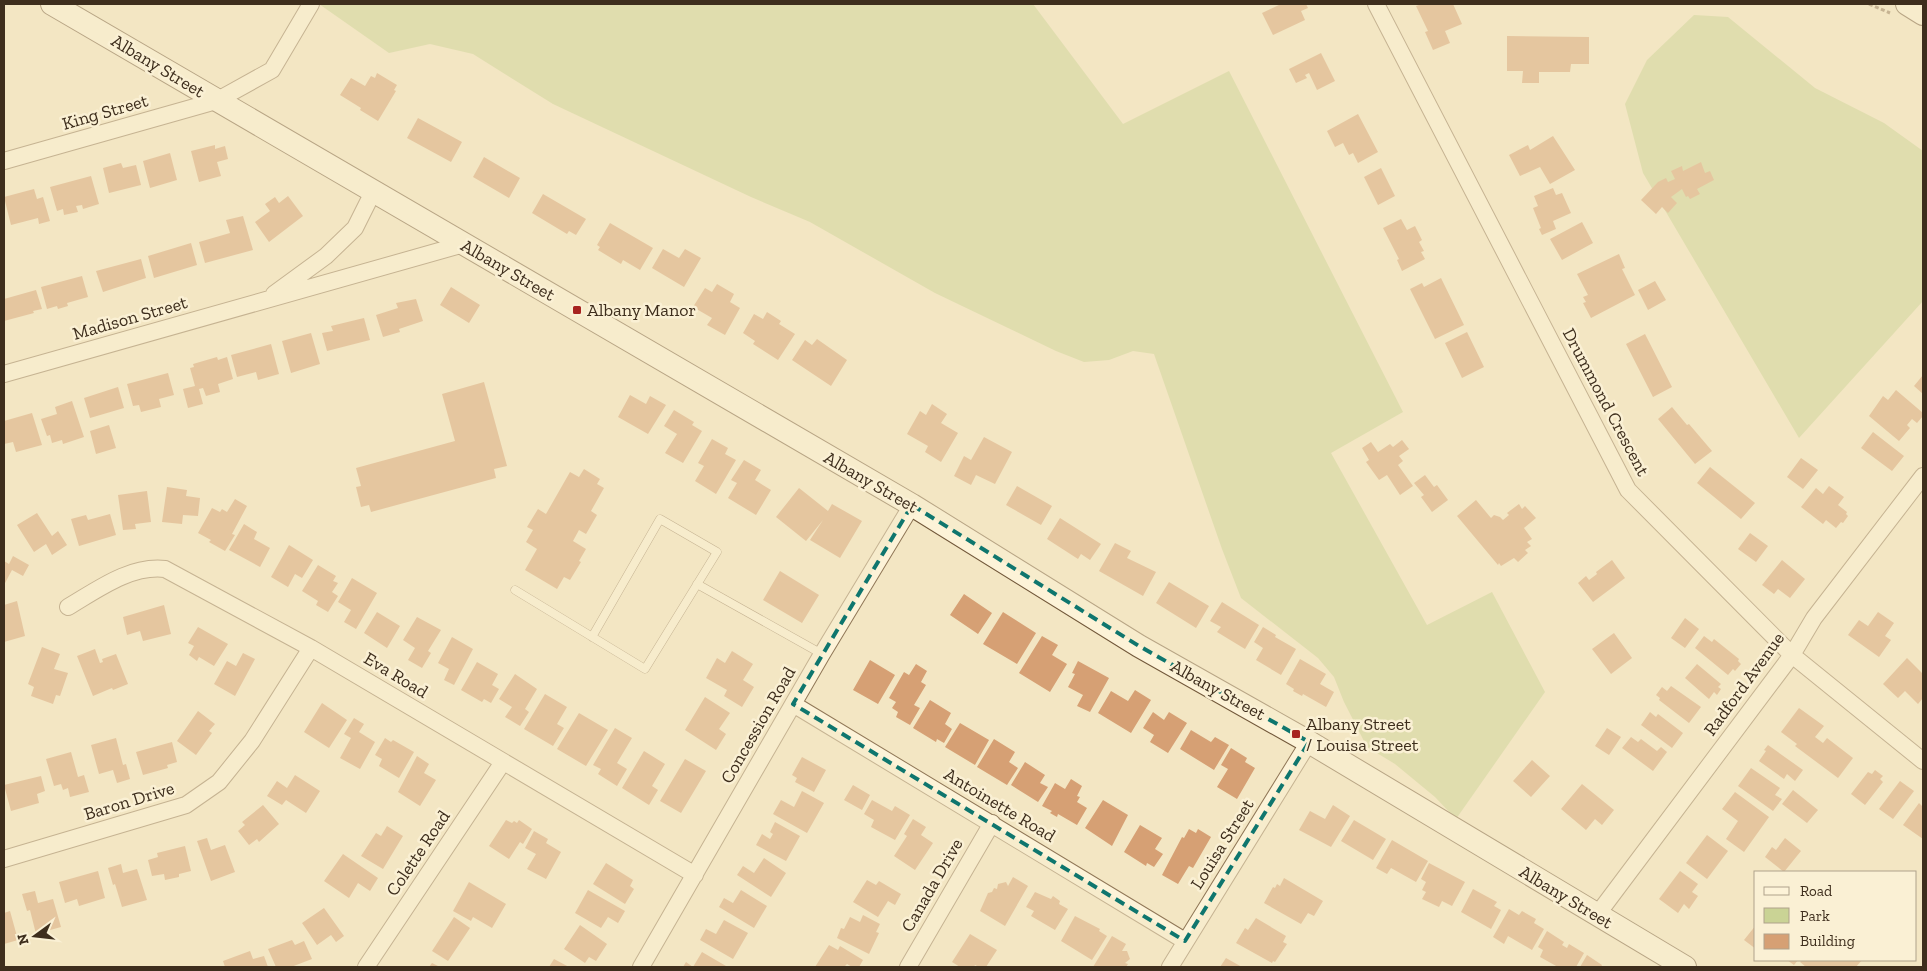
<svg xmlns="http://www.w3.org/2000/svg" width="1927" height="971" viewBox="0 0 1927 971" font-family="'Zilla Slab',serif">
<style>
.green{fill:#cad395}
.building{fill:#d6a074}
.lines{fill:none;stroke-linecap:round;stroke-linejoin:round}
.lane-casing{stroke:#907757;stroke-width:9}
.street-casing{stroke:#907757;stroke-width:18}
.secondary-casing{stroke:#72583a;stroke-width:24}
.path{stroke:#907757;stroke-width:3;stroke-dasharray:4 2.5;stroke-linecap:butt}
.lane{stroke:#fdf3d8;stroke-width:8}
.street{stroke:#fdf3d8;stroke-width:16}
.secondary{stroke:#fdf3d8;stroke-width:22}
.marked{fill:none;stroke:#0f766e;stroke-width:4;stroke-dasharray:10 6;stroke-linejoin:round}
.poi-dot{fill:#a7231f;stroke:#faf0d4;stroke-width:2}
.labels{text-anchor:middle;stroke-width:5;stroke-linejoin:round;paint-order:stroke}
.street-label{font-size:18px;fill:#3e2e1d;stroke:#faf0d4}
.poi-label{font-size:18px;fill:#3e2e1d;stroke:#faf0d4;text-anchor:start}
</style>
<rect width="100%" height="100%" fill="#f3e6c3"/>
<path class="green" d="M319,4H1033L1123,124L1229,71L1403,412L1331,453L1427,625L1492,592L1545,692L1456,819L1435,797L1395,764L1367,747L1344,702L1334,677L1318,658L1241,598L1222,549L1154,354L1133,351L1109,360L1084,362L1056,351L935,293L810,222L751,197L553,104L473,54L430,44L389,53Z
M1694,15L1728,17L1815,88L1884,123L1923,151V301L1799,438L1643,173L1625,104L1647,60Z"/>
<path class="building" d="M1281,4H1306L1308,8L1301,11L1305,20L1273,35L1262,13Z
M1422,4H1453L1462,24L1445,31L1450,43L1433,50L1425,32L1428,31L1416,6Z
M1507,36L1589,37V64H1571L1570,72H1539V83H1522L1523,71H1507Z
M1321,53L1335,81L1317,90L1309,73L1305,75L1307,78L1296,83L1289,69Z
M377,73L397,85L394,90L396,91L378,121L360,110L361,108L340,95L351,78L365,86L371,76L375,78Z
M1358,114L1378,152L1358,163L1353,153L1349,155L1343,143L1335,147L1327,131Z
M418,118L462,142L451,162L407,138Z
M1553,136L1575,170L1550,184L1540,167L1520,176L1509,155L1528,145L1530,150Z
M215,145V149L225,146L228,159L217,162L221,176L199,182L191,151Z
M170,153L177,180L150,188L143,161Z
M484,157L520,178L509,198L473,177Z
M1701,162L1705,173L1710,171L1714,180L1697,189L1700,194L1690,199L1688,196L1686,197L1682,189L1671,197L1677,203L1668,213L1662,207L1656,214L1641,200L1658,182L1666,178L1668,182L1675,179L1671,171L1682,166L1683,171Z
M121,163L123,168L136,165L141,185L109,193L103,168Z
M1381,168L1395,196L1378,205L1364,177Z
M91,176L99,204L83,209L82,205L76,206L78,212L64,215L63,209L57,211L50,187Z
M1553,188L1556,195L1562,193L1571,213L1553,221L1556,229L1542,235L1539,229L1541,228L1533,208L1538,206L1534,196Z
M34,189L37,199L43,197L50,221L39,224L38,218L11,225L4,197Z
M543,194L586,219L576,235L569,231L567,234L532,213Z
M288,196L303,216L269,242L255,222L270,211L265,204L275,197L279,203Z
M243,216L253,250L205,263L199,242L230,233L226,220Z
M1401,219L1407,230L1415,226L1422,240L1419,242L1424,251L1421,252L1425,259L1402,271L1397,260L1399,259L1383,228Z
M1582,222L1593,243L1562,260L1550,239Z
M610,223L653,248L640,270L623,260L621,264L598,250L600,247L597,245Z
M191,243L197,265L154,278L148,256Z
M663,249L679,258L685,249L701,258L684,287L652,268Z
M1619,254L1625,268L1622,269L1635,295L1591,318L1583,303L1586,302L1583,297L1588,295L1577,274Z
M141,259L146,278L103,292L96,271Z
M82,276L88,297L67,303L68,306L58,309L57,306L47,309L41,287Z
M1441,278L1464,325L1435,339L1410,289L1422,283L1424,287Z
M1655,281L1666,300L1648,310L1638,290Z
M717,284L734,294L730,302L740,308L725,335L707,325L712,318L693,307L705,288L712,292Z
M451,287L480,305L469,323L440,305Z
M36,290L42,309L33,311L34,313L4,321V299Z
M416,299L423,321L399,329L400,332L383,337L376,315L398,308L396,303Z
M767,312L781,321L779,324L795,334L778,360L753,344L755,341L743,333L754,314L763,319Z
M364,318L370,340L327,351L322,333L333,331L331,326Z
M1467,332L1484,367L1462,378L1445,343Z
M311,333L320,364L291,373L282,341Z
M1645,334L1672,387L1653,397L1626,344Z
M817,339L847,360L831,386L792,360L805,340L812,345Z
M271,344L279,374L258,380L256,372L237,377L231,355Z
M217,357L218,360L227,357L233,379L218,384L220,392L206,396L203,388L199,389L203,404L188,408L183,389L195,386L190,368L194,367L193,364Z
M168,373L174,395L159,399L161,407L141,412L139,405L133,406L127,384Z
M1923,375V394L1914,386Z
M484,382L507,466L494,469L496,478L371,512L369,505L361,507L356,487L361,486L356,468L455,441L442,394Z
M118,387L124,408L90,418L84,398Z
M1896,390L1923,413V416L1917,423L1912,419L1907,425L1910,428L1899,441L1869,416L1883,396L1888,400Z
M630,395L646,404L650,396L666,405L648,434L618,417Z
M72,401L84,437L63,444L62,440L52,443L50,435L47,436L41,419L57,414L55,407Z
M932,404L947,414L941,423L958,433L941,462L925,452L928,446L907,434L920,411L926,415Z
M1672,407L1687,425L1689,424L1712,451L1695,464L1658,419Z
M674,410L694,422L692,425L702,431L683,463L665,453L677,434L664,426Z
M32,413L42,445L16,452L13,442L4,444V421Z
M109,425L116,448L96,454L90,431Z
M1873,432L1904,456L1892,471L1861,448Z
M984,437L1012,452L995,484L976,475L971,485L954,476L964,456L971,460Z
M712,439L728,448L725,454L736,460L716,494L695,481L704,466L698,463Z
M1402,440L1409,449L1399,456L1403,461L1398,465L1413,486L1400,495L1387,475L1379,480L1366,462L1369,460L1362,448L1371,442L1378,452L1390,444L1393,447Z
M1801,458L1818,470L1803,489L1787,477Z
M744,460L761,470L755,480L771,490L756,515L728,498L737,483L731,480Z
M1710,467L1755,503L1741,519L1697,483Z
M584,469L600,479L597,484L604,488L591,511L597,515L586,534L579,530L573,541L586,549L579,561L581,562L570,580L564,577L557,589L525,570L537,549L526,542L533,530L527,527L538,509L546,514L570,472L579,477Z
M1425,475L1434,487L1437,485L1448,500L1432,512L1421,497L1424,495L1414,483Z
M1017,486L1052,506L1041,525L1006,505Z
M1829,486L1844,497L1838,505L1847,512L1846,514L1848,516L1843,523L1841,522L1836,528L1826,520L1823,524L1801,507L1816,488L1823,494Z
M167,487L187,490L186,496L200,498L198,516L183,515L182,524L162,522Z
M799,488L828,511L832,504L862,521L840,558L810,540L823,520L806,541L776,517Z
M147,491L151,522L135,524L136,529L123,530L118,495Z
M235,499L247,506L232,534L235,535L225,551L209,542L211,540L198,533L212,508L220,512L222,509L227,512Z
M1476,500L1491,518L1494,515L1500,517L1503,520L1509,515L1507,513L1519,504L1522,509L1525,506L1536,518L1524,528L1532,539L1527,542L1531,546L1525,550L1528,553L1518,562L1514,558L1501,566L1499,563L1498,565L1457,516Z
M37,513L52,536L58,531L67,545L52,555L46,544L34,552L17,525Z
M110,514L116,535L79,546L71,519L86,515L88,520Z
M1060,518L1101,544L1090,560L1081,554L1078,559L1047,539Z
M244,524L257,532L254,539L270,548L260,567L229,550Z
M1750,533L1768,546L1756,562L1738,549Z
M1115,543L1131,551L1127,558L1156,572L1143,596L1099,571Z
M289,545L313,560L302,578L295,574L288,587L271,577Z
M13,556L29,565L23,576L12,570L4,585V561L9,564Z
M1612,560L1625,578L1593,602L1578,583L1586,576L1589,580L1597,574L1596,572Z
M1782,560L1805,579L1790,598L1778,589L1774,594L1762,585Z
M318,565L336,576L333,581L338,583L332,592L338,596L328,612L316,605L318,601L302,591Z
M780,571L819,595L802,623L763,600Z
M352,578L377,593L356,629L344,622L351,610L338,602Z
M1169,582L1209,606L1196,628L1156,603Z
M964,594L992,613L978,634L950,615Z
M17,601L25,636L4,642V605Z
M1222,602L1259,625L1245,649L1217,632L1221,627L1210,621Z
M164,605L171,634L143,641L140,631L127,635L123,617Z
M377,612L400,626L387,648L364,633Z
M1003,612L1036,633L1017,664L983,644Z
M1878,612L1894,623L1885,636L1891,640L1879,657L1848,635L1859,620L1868,626Z
M417,617L441,630L428,651L431,653L422,668L408,660L415,648L403,640Z
M1685,618L1699,629L1685,648L1671,638Z
M198,627L228,644L214,666L199,657L197,661L189,655L194,646L188,643Z
M1263,627L1276,635L1275,637L1296,649L1281,675L1256,660L1263,648L1254,642Z
M1614,633L1632,658L1611,674L1592,649Z
M1042,636L1058,645L1052,655L1067,664L1050,692L1019,673Z
M1704,636L1712,642L1714,639L1739,659L1738,661L1741,664L1735,671L1733,669L1728,675L1695,648Z
M452,637L473,649L454,685L444,680L449,669L438,663Z
M42,647L60,654L54,669L68,673L60,696L56,695L53,704L31,696L34,687L28,684Z
M95,649L100,663L103,662L102,659L116,654L128,684L113,690L112,688L93,696L77,656Z
M732,651L753,664L743,680L754,687L742,707L724,696L727,690L706,678L717,658L725,663Z
M243,653L255,659L235,696L214,684L227,661L236,666Z
M1907,658L1923,674V698L1918,704L1905,691L1898,698L1883,684Z
M1300,659L1326,674L1320,684L1334,692L1326,707L1303,694L1302,696L1293,691L1294,689L1286,684Z
M870,660L895,675L878,704L853,690Z
M1078,661L1109,678L1090,712L1077,706L1083,695L1068,687L1075,674L1072,673Z
M477,662L498,674L492,685L499,689L491,703L484,699L482,702L461,690Z
M916,664L927,671L921,682L926,685L914,705L920,708L910,725L896,717L898,712L892,708L896,702L889,698L904,672L909,675Z
M1697,664L1721,684L1718,687L1721,689L1717,695L1714,692L1709,699L1685,678Z
M515,674L537,689L525,709L529,712L520,726L505,717L512,707L499,699Z
M1671,686L1701,707L1689,723L1659,700L1660,698L1656,695L1662,687L1667,691Z
M1135,690L1151,700L1131,733L1098,713L1111,691L1128,701Z
M545,694L567,707L557,724L564,728L553,746L524,729Z
M705,697L730,713L719,729L726,734L716,750L685,730Z
M930,700L951,713L945,724L952,729L944,743L937,739L936,742L913,728Z
M322,703L347,720L329,748L304,732Z
M1799,708L1824,726L1815,737L1823,743L1827,738L1853,758L1838,778L1795,746L1797,744L1781,732Z
M198,711L215,724L209,731L212,733L196,755L177,741Z
M1153,712L1164,720L1169,712L1187,723L1168,753L1150,742L1154,735L1143,728Z
M1650,712L1656,717L1658,714L1683,733L1672,748L1641,725Z
M579,713L608,730L586,766L557,749Z
M354,718L364,724L359,732L375,742L360,769L340,758L351,738L344,734Z
M960,723L989,740L975,765L945,747Z
M615,728L632,738L617,763L627,769L617,786L598,774L601,769L593,765Z
M1607,728L1621,737L1609,755L1595,746Z
M1191,730L1211,742L1215,737L1229,745L1214,770L1180,749Z
M1631,737L1638,742L1641,739L1657,751L1661,747L1667,752L1653,771L1622,748Z
M116,738L123,765L126,764L130,779L117,783L113,770L99,774L91,745Z
M385,738L391,742L393,740L414,752L399,778L379,766L382,759L375,755Z
M994,739L1015,752L1009,762L1018,768L1007,785L977,767Z
M172,742L177,762L167,765L168,768L143,775L136,752Z
M1768,745L1803,770L1795,781L1787,774L1784,779L1759,761L1766,751L1764,750Z
M1231,748L1247,758L1245,762L1255,768L1237,799L1217,787L1228,769L1221,765Z
M644,751L665,764L652,786L658,790L649,805L622,788Z
M71,752L78,777L84,775L89,792L70,797L68,788L63,790L61,784L54,786L46,759Z
M417,756L429,764L424,773L436,780L420,806L398,792Z
M802,757L826,770L814,792L795,782L797,778L792,775Z
M685,759L706,771L681,813L660,801Z
M1532,760L1550,776L1531,797L1513,781Z
M1025,762L1045,775L1040,783L1048,787L1038,802L1011,785Z
M1751,768L1780,788L1775,795L1782,799L1773,811L1738,786Z
M1875,770L1883,776L1880,779L1883,782L1865,805L1851,794L1868,772L1872,774Z
M295,775L320,791L306,813L286,800L282,805L267,796L277,781L287,788Z
M41,776L45,791L37,794L39,803L11,811L4,785Z
M1071,779L1082,786L1077,796L1080,797L1077,802L1087,808L1077,825L1058,814L1057,817L1050,813L1052,811L1042,806L1055,783L1065,789Z
M1900,781L1914,791L1893,819L1879,809Z
M1582,784L1614,810L1602,825L1595,819L1586,830L1561,809Z
M853,785L870,795L862,810L844,800Z
M1793,790L1818,810L1807,823L1782,804Z
M802,791L824,803L807,833L773,814L781,800L794,807Z
M1735,792L1769,817L1744,852L1726,839L1738,821L1722,809Z
M872,800L892,811L895,806L910,815L895,840L871,827L874,820L864,814Z
M1103,800L1128,815L1112,846L1085,828Z
M1919,803L1923,807V839L1903,825Z
M263,805L279,824L259,842L257,839L249,845L238,831L245,825L242,822Z
M1333,805L1350,816L1331,847L1299,830L1310,811L1325,819Z
M913,819L926,827L921,835L933,843L915,870L894,856L907,836L904,834Z
M506,820L512,823L514,821L517,823L519,820L532,829L523,844L520,842L509,859L489,846Z
M1354,820L1386,839L1373,860L1341,841Z
M775,822L800,836L786,861L756,845L762,834L770,839L773,834L770,832Z
M1140,825L1162,838L1155,849L1163,854L1154,867L1147,863L1146,866L1124,852Z
M387,826L403,836L383,869L361,856L376,833L381,836Z
M1189,829L1196,833L1198,829L1211,837L1193,868L1189,866L1178,884L1162,875L1182,837L1184,838Z
M534,831L548,839L546,843L561,852L546,879L527,869L536,854L525,848Z
M1707,835L1728,851L1707,879L1686,863Z
M207,838L211,850L225,845L235,872L211,881L197,841Z
M1785,838L1801,851L1784,872L1765,857L1772,847L1776,850Z
M1392,840L1428,861L1416,882L1391,868L1387,874L1376,868Z
M185,846L191,871L179,874V877L165,880L164,874L152,876L148,860L158,857L157,853Z
M343,854L378,878L370,891L358,883L349,898L324,881Z
M764,858L786,873L771,897L737,875L743,866L754,873Z
M606,863L633,880L630,886L634,889L625,904L593,884Z
M1429,863L1465,882L1452,906L1442,901L1439,907L1422,899L1426,892L1422,890L1426,882L1421,879Z
M121,864L123,873L137,869L147,900L122,907L115,884L113,885L108,868Z
M98,871L105,898L79,906L77,899L65,903L59,882Z
M1680,871L1698,884L1692,892L1698,896L1689,909L1684,904L1678,913L1659,899Z
M1013,877L1028,886L1005,926L980,911L988,893L992,892L994,888L997,889L998,884L1006,882L1008,886Z
M1284,878L1323,901L1314,916L1308,913L1301,924L1264,903L1273,887L1275,888L1277,884L1280,886Z
M867,880L876,885L879,881L901,894L895,905L888,901L878,917L853,902Z
M469,882L506,904L492,928L473,917L471,921L453,911Z
M1473,889L1497,902L1494,906L1501,910L1491,929L1461,912Z
M588,890L625,911L618,923L608,917L601,928L575,913Z
M741,890L767,906L754,928L719,907L724,898L733,903Z
M35,891L38,903L53,899L61,927L36,934L30,910L27,911L22,894Z
M1035,892L1051,899L1053,896L1060,901L1059,904L1068,909L1055,930L1031,916L1034,911L1026,907Z
M324,908L344,936L336,942L331,935L317,945L302,923Z
M1509,909L1519,915L1522,911L1536,919L1534,923L1544,929L1532,950L1508,936L1504,944L1493,937Z
M10,911L18,940L4,944V913Z
M863,915L880,924L876,932L879,933L869,954L837,938L841,928L844,929L850,917L860,922Z
M1075,916L1100,929L1099,931L1107,936L1092,960L1061,941Z
M454,917L470,928L448,961L432,951Z
M1256,918L1286,936L1283,942L1287,944L1275,962L1273,961L1272,963L1236,943L1245,928L1248,930Z
M724,920L748,933L733,959L700,940L706,929L716,934Z
M580,925L607,944L596,961L589,957L585,963L564,949Z
M1756,925V949L1744,940Z
M1547,931L1564,942L1562,945L1567,948L1569,944L1584,953L1576,967H1558L1540,957L1543,950L1538,947Z
M970,934L997,950L986,967H979L975,965L974,967H960L952,962Z
M1112,936L1126,944L1122,951H1127L1130,959L1125,963L1128,964L1126,967H1093Z
M292,940L295,945L304,941L312,959L291,967H276L268,949Z
M829,945L838,950L840,946L863,960L859,967H852L847,964L844,967H815Z
M250,951L253,959L264,956L268,967H225L223,961Z
M702,952L726,966L725,967H683L686,962L693,967Z
M1587,955L1602,965L1601,967H1580Z
M1226,958L1242,967H1220Z
M554,959L569,967H549Z
M1787,960H1798L1794,965Z
M1802,960H1862L1856,967H1806L1800,962Z
M432,963L440,967H429Z"/>
<g class="lines">
<g class="lane-casing">
<path id="lane" d="M697,584L822,654
M515,590L645,669L717,552L660,519L592,637"/>
</g>
<g class="street-casing">
<path id="street" d="M1376,4L1628,490L1792,655L1923,761
M4,161L216,101L272,70L311,4
M274,294L326,256L355,228L373,192
M4,374L464,244
M68,607C97,590 130,565 165,569L311,648L695,875
M793,704L1185,941
M4,859L186,805L219,782L252,741L311,648
M1597,915L1792,655L1814,618L1923,476
M366,967L503,762
M641,967L822,654L912,505
M908,967L992,823
M1170,967L1309,742"/>
</g>
<g class="secondary-casing">
<path id="secondary" d="M52,4L912,505L1139,646L1309,742L1685,967
M1907,4L1923,14"/>
</g>
<path class="path" d="M1869,4L1890,13"/>
<use href="#lane" class="lane"/>
<use href="#street" class="street"/>
<use href="#secondary" class="secondary"/>
</g>
<path d="M0 0H1927V971H0ZM912,505L1139,646L1309,742L1185,941L793,704Z" fill="#f3e6c3" fill-opacity=".55" fill-rule="evenodd"/>
<path class="marked" d="M912,505L1139,646L1309,742L1185,941L793,704Z"/>
<g class="poi-dot">
<rect x="572" y="305" width="10" height="10" rx="2.5"/>
<rect x="1291" y="729" width="10" height="10" rx="2.5"/>
</g>
<g class="labels">
<g class="street-label">
<text transform="translate(158 66) rotate(31)" y="6">Albany Street</text>
<text transform="translate(105 112) rotate(-16)" y="6">King Street</text>
<text transform="translate(508 270) rotate(30)" y="6">Albany Street</text>
<text transform="translate(130 318) rotate(-16)" y="6">Madison Street</text>
<text transform="translate(1606 402) rotate(62)" y="6">Drummond Crescent</text>
<text transform="translate(871 482) rotate(30)" y="6">Albany Street</text>
<text transform="translate(396 675) rotate(31)" y="6">Eva Road</text>
<text transform="translate(1744 684) rotate(-54)" y="6">Radford Avenue</text>
<text transform="translate(1218 690) rotate(29)" y="6">Albany Street</text>
<text transform="translate(758 725) rotate(-60)" y="6">Concession Road</text>
<text transform="translate(129 801) rotate(-17)" y="6">Baron Drive</text>
<text transform="translate(1000 805) rotate(31)" y="6">Antoinette Road</text>
<text transform="translate(1222 844) rotate(-58)" y="6">Louisa Street</text>
<text transform="translate(418 853) rotate(-56)" y="6">Colette Road</text>
<text transform="translate(932 885) rotate(-60)" y="6">Canada Drive</text>
<text transform="translate(1566 897) rotate(31)" y="6">Albany Street</text>
</g>
<g class="poi-label">
<text x="587" y="316">Albany Manor</text>
<text x="1306" y="730">Albany Street<tspan x="1306" dy="21">/ Louisa Street</tspan></text>
</g>
</g>
<rect width="1927" height="971" fill="none" stroke="#3e2e1d" stroke-width="10"/>
<rect x="1754" y="871" width="162" height="90" fill="#faf0d4" stroke="#afa28b"/>
<rect x="1764" y="887" width="25" height="8" fill="#fdf3d8" stroke="#afa28b"/>
<text x="1800" y="896" font-size="15" fill="#3e2e1d">Road</text>
<rect x="1764" y="908" width="25" height="15" fill="#cad395" stroke="#afa28b"/>
<text x="1800" y="921" font-size="15" fill="#3e2e1d">Park</text>
<rect x="1764" y="934" width="25" height="15" fill="#d6a074" stroke="#afa28b"/>
<text x="1800" y="946" font-size="15" fill="#3e2e1d">Building</text>
<g transform="translate(35 936) rotate(255)" stroke="#faf0d4" stroke-width="4" paint-order="stroke">
<path d="M0-4L9 19L0 12L-9 19Z" fill="#3e2e1d"/>
<text y="-8" font-size="14" font-weight="bold" text-anchor="middle" fill="#3e2e1d">N</text>
</g>
</svg>
